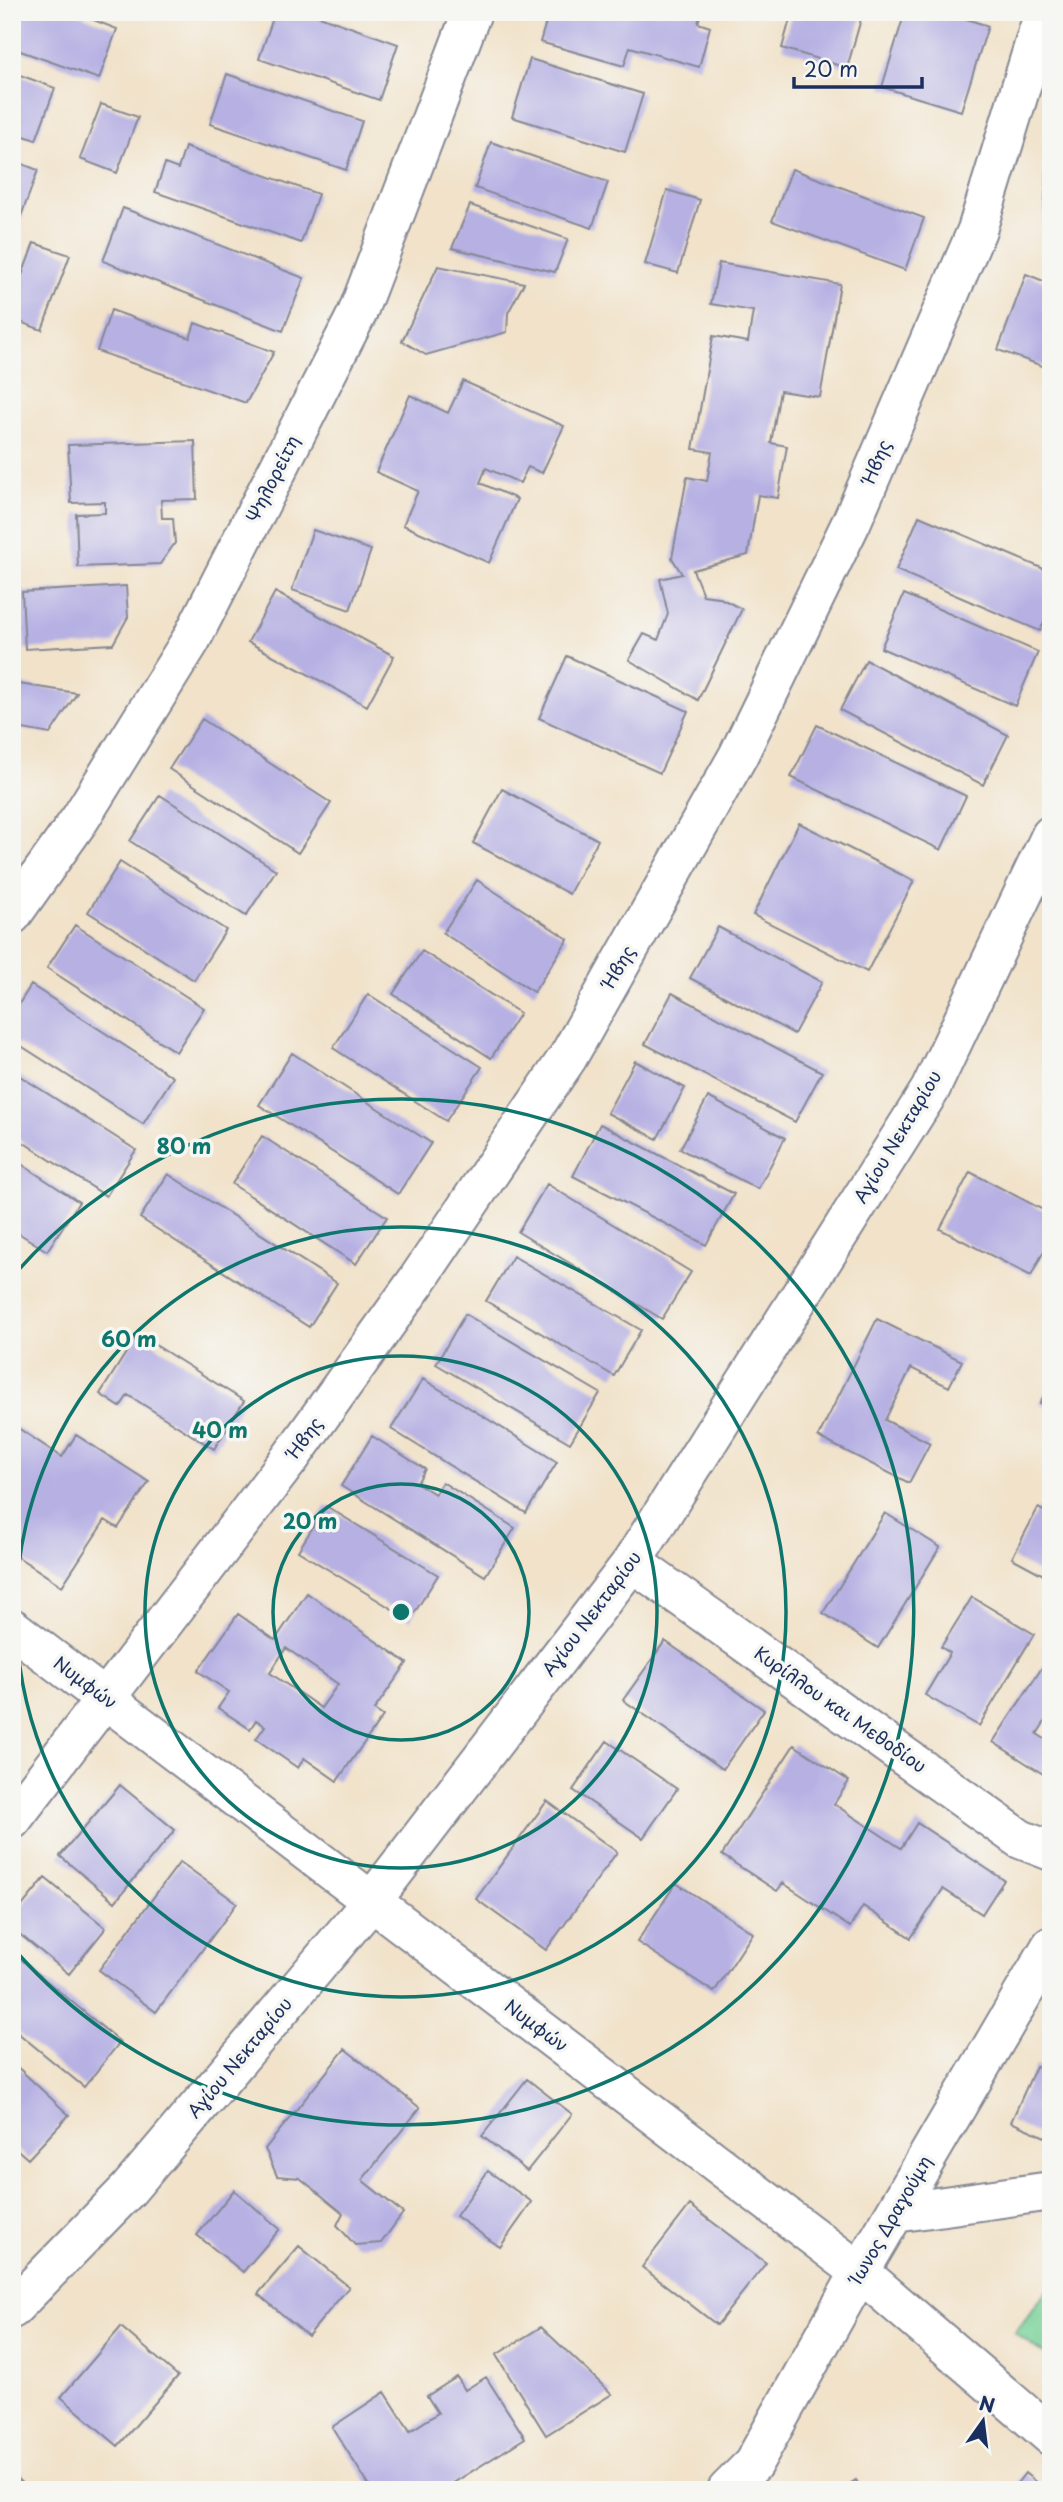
<svg xmlns="http://www.w3.org/2000/svg" width="1063" height="2502" viewBox="0 0 1063 2502" font-family="'Playpen Sans',sans-serif">
<style>
.green{fill:#79d299;stroke:#4a807c;stroke-width:2}
.building{fill:#b6b0e3;fill-rule:evenodd}
.lines{fill:none;stroke-linecap:round;stroke-linejoin:round}
.minor-casing{stroke:#868894;stroke-width:42}
.minor{stroke:#fff;stroke-width:38}
.ring{fill:none;stroke:#0f766e;stroke-width:3.5}
.labels{text-anchor:middle;stroke-width:7;stroke-linejoin:round;paint-order:stroke}
.street-label{font-size:18px;fill:#1b2f5e;stroke:#f6f6f2}
.centre{fill:#0f766e;stroke:#f6f6f2;stroke-width:3.5}
.ring-label{font-size:21px;text-anchor:middle;font-weight:bold;fill:#0f766e;stroke:#f6f6f2;stroke-width:7;stroke-linejoin:round;paint-order:stroke}
</style>
<rect width="100%" height="100%" fill="#f6f6f2"/>
<filter id="ink" filterUnits="userSpaceOnUse"><feTurbulence type="fractalNoise" baseFrequency=".0143" numOctaves="2"/><feDisplacementMap in="SourceGraphic" scale="14" xChannelSelector="R" yChannelSelector="G"/><feConvolveMatrix kernelMatrix="1 2 1 2 8 2 1 2 1" color-interpolation-filters="sRGB"/></filter>
<filter id="wash" filterUnits="userSpaceOnUse"><feTurbulence type="fractalNoise" baseFrequency=".00686" numOctaves="4" result="noise"/><feDisplacementMap in="SourceGraphic" scale="28" xChannelSelector="R" yChannelSelector="G"/><feGaussianBlur stdDeviation="1.57" result="paint"/><feColorMatrix in="noise" values="0 0 0 0 0 0 0 0 0 0 0 0 0 0 0 0 0 1.4 0 .05"/><feComposite in="paint" operator="in"/></filter>
<g filter="url(#wash)">
<rect width="100%" height="100%" fill="#f1e2c9"/>
<path class="green" d="M1051,2285V2359L1015,2333Z"/>
<g id="blocks">
<path class="building" d="M12,12H73L117,29L99,79L12,48Z
M275,12H308L398,44L379,100L259,59Z
M549,12H701L698,23L710,27L699,67L630,47L624,66L540,42Z
M792,12H863L847,68L782,48Z
M905,12H945L988,26L961,111L882,87Z
M530,59L643,94L625,152L512,117Z
M12,72L55,88L36,140L12,132Z
M227,74L362,121L346,170L210,124Z
M101,104L138,117L117,173L80,159Z
M491,142L608,182L592,228L475,188Z
M185,147L318,194L301,243L155,192L165,164L178,169Z
M12,160L38,170L20,219L12,216Z
M1047,167H1051V232H1043Z
M792,169L924,218L905,270L772,221Z
M667,190L700,200L678,273L645,264Z
M470,205L568,239L555,272L452,248Z
M123,208L304,278L283,331L103,261Z
M34,243L70,255L42,330L12,319V302Z
M719,263L840,284L820,397L780,391L771,443L787,446L778,498L758,495L748,555L693,570L703,595L718,597L742,609L698,700L629,660L644,634L658,640L668,614L660,579L682,574L672,558L687,477L707,481L712,452L693,449L713,336L748,342L753,311L711,304Z
M438,266L524,283L508,313L507,332L426,355L402,341Z
M1026,274L1051,284V361L1048,368L998,350Z
M111,310L190,338L195,323L274,352L246,403L97,351Z
M463,381L564,426L542,473L528,467L520,483L486,468L480,483L517,499L489,563L403,525L418,491L376,472L410,395L448,413Z
M195,441L197,499L161,500L162,518H173L175,543L160,564L78,567L76,514L105,513V502L71,503L68,445Z
M919,516L1051,572V606L1040,631L896,570Z
M313,530L371,550L350,610L292,590Z
M126,586L128,617L113,644L25,649L22,592Z
M275,592L394,656L367,706L248,642Z
M904,594L1038,652L1015,706L881,648Z
M567,656L688,711L660,773L539,718Z
M866,660L1008,735L983,785L840,710Z
M12,683L77,693L50,734L12,727Z
M202,719L331,803L298,853L169,769Z
M817,725L966,796L941,850L791,777Z
M502,789L598,840L569,894L473,843Z
M160,795L276,870L246,916L130,841Z
M799,823L914,881L867,972L753,915Z
M120,862L226,930L194,980L88,912Z
M477,880L568,939L534,992L443,933Z
M75,925L204,1008L176,1052L47,968Z
M718,927L822,982L794,1034L690,978Z
M422,951L520,1013L491,1058L393,994Z
M31,985L173,1077L143,1124L12,1040V1015Z
M672,993L822,1072L795,1122L645,1044Z
M368,994L482,1067L446,1121L333,1048Z
M292,1053L431,1143L398,1194L259,1105Z
M635,1061L685,1088L657,1139L607,1113Z
M12,1071L136,1150L106,1196L12,1135Z
M708,1097L785,1138L758,1189L680,1149Z
M600,1124L734,1194L706,1245L573,1176Z
M262,1136L387,1217L356,1264L232,1184Z
M12,1158L79,1202L47,1251L12,1229Z
M970,1172L1051,1214V1237L1031,1276L940,1229Z
M168,1174L337,1283L309,1327L140,1218Z
M547,1184L691,1272L662,1319L518,1232Z
M513,1256L641,1330L614,1376L486,1301Z
M465,1314L600,1393L570,1443L436,1364Z
M877,1319L962,1361L949,1387L911,1368L885,1420L930,1443L909,1483L818,1437Z
M138,1334L244,1401L214,1449L128,1395L120,1407L100,1394Z
M423,1379L557,1462L526,1513L391,1429Z
M1051,1382V1408L1040,1403Z
M12,1424L62,1457L76,1435L149,1482L118,1528L105,1520L62,1586L12,1553Z
M372,1436L425,1469L417,1483L435,1494L442,1482L515,1528L485,1576L341,1486Z
M326,1506L438,1575L410,1620L298,1551Z
M1038,1508L1051,1515V1579L1012,1558Z
M885,1513L940,1547L878,1648L823,1613Z
M307,1593L407,1663L374,1710L383,1716L337,1781L304,1758L298,1768L256,1739L265,1726L256,1720L250,1729L218,1708L229,1692L198,1671L238,1614L275,1640ZM286,1648L338,1684L321,1708L270,1673Z
M972,1597L1034,1634L979,1726L925,1695L950,1653L941,1647Z
M665,1641L764,1710L723,1769L623,1700Z
M1051,1654V1712L1037,1734L1051,1743V1779L993,1742Z
M607,1741L677,1789L643,1838L573,1790Z
M794,1745L849,1781L834,1804L901,1848L917,1823L1004,1880L982,1914L943,1889L911,1938L863,1906L850,1927L783,1883L777,1891L722,1855Z
M120,1785L175,1830L115,1902L60,1856Z
M547,1801L617,1852L546,1950L476,1899Z
M180,1862L237,1903L156,2012L99,1970Z
M45,1878L106,1928L69,1974L12,1928V1918Z
M676,1883L753,1933L714,1992L637,1942Z
M12,1952L120,2042L84,2087L12,2028Z
M345,2049L420,2108L362,2180L403,2213L381,2243L355,2245L337,2225L343,2213L300,2178L277,2176L265,2149Z
M12,2062L69,2115L28,2159L12,2145Z
M1036,2066L1051,2069V2130L1045,2137L1011,2122Z
M527,2079L572,2114L527,2171L482,2136Z
M488,2171L532,2202L500,2247L456,2216Z
M234,2190L280,2229L243,2272L197,2235Z
M690,2205L766,2263L717,2325L642,2267Z
M299,2246L349,2287L308,2336L258,2294Z
M121,2327L178,2376L118,2446L61,2397Z
M541,2327L612,2394L546,2435L496,2355Z
M457,2377L465,2390L486,2377L525,2438L447,2487L448,2490H372L332,2427L385,2392L410,2431L438,2413L427,2396Z
M1025,2473L1045,2490H1012Z
M12,2474L29,2490H12Z
M856,2480L862,2490H840Z"/>
</g>
</g>
<g filter="url(#ink)">
<use href="#blocks" fill-opacity="0" stroke="#868894" stroke-width="2"/>
<g class="lines">
<g class="minor-casing">
<path id="minor" d="M12,915L80,819L191,640L357,314L472,12
M632,1562L1020,1839L1051,1851
M12,1628L860,2272L1051,2436
M12,1820L291,1457L416,1282L568,1057L738,756L852,521L977,230L1044,12
M895,2213L1051,2191
M12,2309L128,2190L372,1901L632,1562L930,1090L1051,835
M727,2490L753,2464L860,2272L1051,1946"/>
</g>
<use href="#minor" class="minor"/>
</g>
</g>
<g class="ring">
<circle cx="401" cy="1612" r="128"/>
<circle cx="401" cy="1612" r="256"/>
<circle cx="401" cy="1612" r="385"/>
<path d="M14 1275A513 513 0 1 1 14 1949"/>
</g>
<g class="labels">
<g class="street-label">
<text transform="translate(877 462) rotate(-67)" y="6">Ήβης</text>
<text transform="translate(273 479) rotate(-63)" y="6">Ψηλορείτη</text>
<text transform="translate(619 967) rotate(-60)" y="6">Ήβης</text>
<text transform="translate(898 1137) rotate(-59)" y="6">Αγίου Νεκταρίου</text>
<text transform="translate(305 1438) rotate(-54)" y="6">Ήβης</text>
<text transform="translate(592 1614) rotate(-53)" y="6">Αγίου Νεκταρίου</text>
<text transform="translate(85 1683) rotate(37)" y="6">Νυμφών</text>
<text transform="translate(840 1710) rotate(35)" y="6">Κυρίλλου και Μεθοδίου</text>
<text transform="translate(536 2026) rotate(37)" y="6">Νυμφών</text>
<text transform="translate(240 2058) rotate(-50)" y="6">Αγίου Νεκταρίου</text>
<text transform="translate(891 2220) rotate(-60)" y="6">Ίωνος Δραγούμη</text>
</g>
</g>
<circle cx="401" cy="1612" r="10" class="centre"/>
<g class="ring-label">
<text x="184" y="1154">80 m</text>
<text x="129" y="1347">60 m</text>
<text x="220" y="1438">40 m</text>
<text x="310" y="1529">20 m</text>
</g>
<rect width="1063" height="2502" fill="none" stroke="#f6f6f2" stroke-width="42"/>
<g transform="translate(983 2421) rotate(14)" stroke="#f6f6f2" stroke-width="5" paint-order="stroke">
<path d="M0-5L12 26L0 18L-12 26Z" fill="#1b2f5e"/>
<text y="-10" font-size="19" font-weight="bold" text-anchor="middle" fill="#1b2f5e">N</text>
</g>
<path d="M794 77v10h128v-10" fill="none" stroke="#1b2f5e" stroke-width="3.5"/>
<text x="804" y="77" font-size="21" fill="#1b2f5e" stroke="#f6f6f2" stroke-width="5" paint-order="stroke">20 m</text>
</svg>
